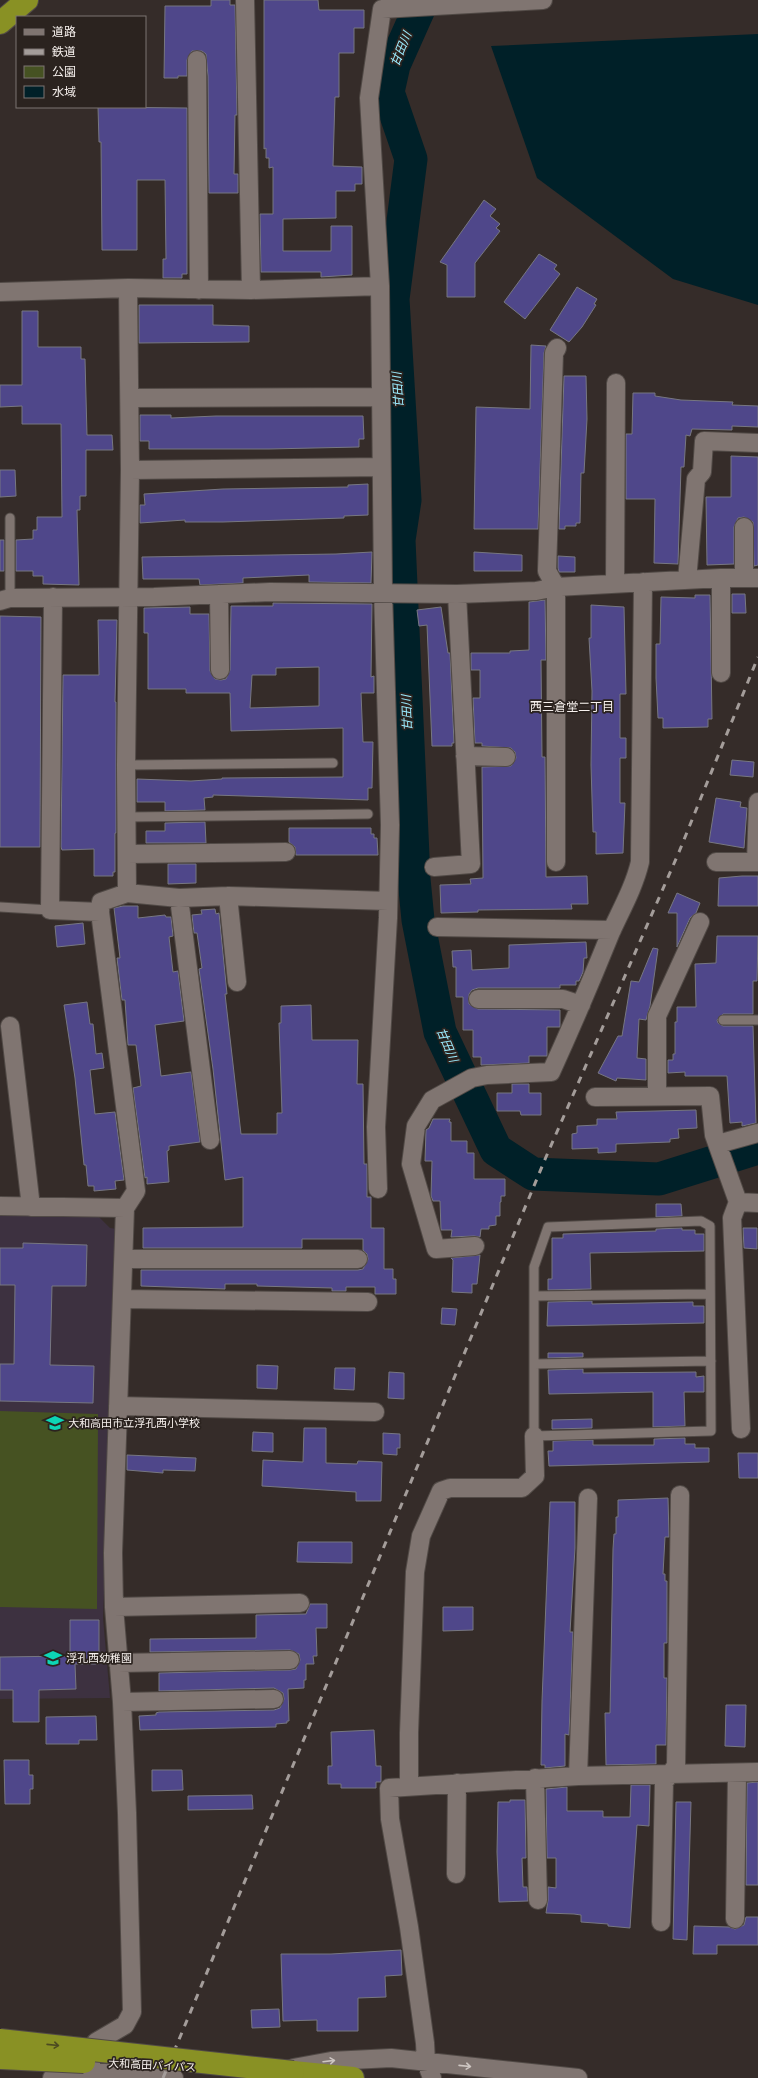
<svg xmlns="http://www.w3.org/2000/svg" width="758" height="2078" viewBox="0 0 758 2078" font-family="'Source Sans 3','Noto Sans JP',sans-serif">
<style>
.education{fill:#3d3140}
.green{fill:#465222}
.water{fill:#002028}
.lines{fill:none;stroke-linecap:round;stroke-linejoin:round}
.river{stroke:#002028;stroke-width:33}
.building{fill:#4f478a;stroke:#777781;fill-rule:evenodd}
.lane-casing{stroke:#514a46;stroke-width:11}
.street-casing{stroke:#514a46;stroke-width:20}
.highway-casing{stroke:#514a46;stroke-width:24}
.lane{stroke:#807571;stroke-width:9}
.street{stroke:#807571;stroke-width:18}
.highway{stroke:#899124;stroke-width:22}
.rail{stroke:#a49d9a;stroke-width:3;stroke-dasharray:7 7;stroke-linecap:butt}
.highway-bridge-casing{stroke:#514a46;stroke-width:24;stroke-linecap:butt}
.highway-bridge{stroke:#899124;stroke-width:22}
.oneway{stroke:#4c4a21}
.oneway2{stroke:#cdc6c2}
.labels{text-anchor:middle;stroke-width:3.5;stroke-linejoin:round;paint-order:stroke}
.poi-label{font-size:11px;fill:#f7f1ee;stroke:#2b231f;text-anchor:start}
.street-label{font-size:11px;fill:#f7f1ee;stroke:#2b231f}
.water-label{font-size:12px;font-style:italic;fill:#9becff;stroke:#2b231f}
.neighbourhood-label{font-size:12px;fill:#f7f1ee;stroke:#2b231f}
</style>
<rect width="100%" height="100%" fill="#352c29"/>
<path class="education" d="M0,1214L98,1216L110,1228L117,1229L103,1618L110,1698L0,1699Z"/>
<path class="green" d="M0,1411L98,1414L97,1609L0,1607Z"/>
<path class="water" d="M758,34V305L673,279L537,178L491,46Z"/>
<g class="lines">
<path class="river" d="M423,0L394,65L388,92L411,159L393,299L405,500L399,540L414,879L418,920L440,1032L496,1150L533,1174L659,1179L758,1148"/>
</g>
<path class="building" d="M211,0H230V5H235L237,115H235L234,174H238V193H209L208,76L206,54L202,51H192L187,60V76H178V78H164L165,6H211Z
M264,0H318L319,10H364V28H354V53H339V97H335L333,166L362,167V184H355V191H336V218L283,219V251H331V226H352V275L321,277V272H261L260,214H273V167L269,168V158H266V148L264,149Z
M98,107L187,108V274H182V278H163V259H166L165,180H137V250H102L101,142H99Z
M484,200L496,209L490,216L500,224L496,228L500,231L475,263V297H447V265L440,262Z
M539,254L557,265L554,269L560,274L525,319L504,302Z
M577,287L597,299L594,304L596,305L582,327L569,342L550,330Z
M139,305H213V325L249,326V342L139,343Z
M22,311H38V347H81V359H85L87,435H112L113,450H86V496H80V510H77L79,585L43,584V576H33V571H16V540L33,539V530H37V517H62L61,424H22V406L0,407V385H22Z
M531,345L546,346L544,353L538,529H474L476,407L530,409Z
M564,376H586L587,419L584,473H581L580,523H576V526H565V529H559Z
M633,393H655V396L681,400L733,402L732,405L758,406V427L732,426V430L692,429L690,436L686,435L684,467H681L678,564L654,563L655,499H626V434H632Z
M140,415H171V418L216,416H363L364,439H359V447L269,449H149V441H140Z
M731,456L758,457V565L754,566L753,522L744,517L738,518L734,527V564L707,565L706,497H731Z
M0,470H15L16,496L0,497Z
M368,484V515L344,516V518L223,522H185V520L140,523V505H145L144,494L223,489L348,487V485Z
M0,540H4V571H0Z
M372,552L371,583L309,582V575L243,578V583L200,585L199,579H143L142,557L336,554Z
M474,552L522,555V571H474Z
M558,556L575,557V572H559L558,568Z
M732,594H745L746,613H732Z
M695,595H710L712,719H708V727L663,728V718H658L656,678V644H660L661,597L695,598Z
M545,600L546,660H541L542,757H545L546,877L587,876L588,904H571L572,909L478,910V912L441,913L440,885L471,884L470,879L483,878L482,767L511,766L516,758L515,752L511,748L482,746V743H475L473,698H480V670H471V653H510V651L529,650V602Z
M273,603L372,604L371,677L374,676V693H361L363,742H373L372,788H368V800L213,795V797L204,798L205,810L165,811V802H137V779L191,781L222,779V778L343,777V728L231,731L230,693H186V689H148V633H144V608L190,607V614H209L210,671L215,679L221,680L226,679L230,670L231,606H273ZM319,667V706L250,708L252,675H276V668Z
M591,605L624,607L626,694H620V738H626V758H620V803H625L623,853L596,854V832H593L591,765L592,691L589,638H591Z
M441,607L448,653H450L454,743H452V746H432L427,625L419,626L417,610Z
M0,616L41,617L40,847H0Z
M98,620H117L115,702H116V833H115V872H113V876H94V849L62,850L61,847L63,675H99Z
M732,760L754,762L753,777L730,775Z
M716,798L741,802L740,807L747,808L744,848L709,842Z
M205,822L206,843H146V831H165V823Z
M289,828H371V834H374V838H377L378,855H296L295,847L289,842Z
M168,864H196V883L168,884Z
M742,876H758V906H718L719,878Z
M677,893L700,903L696,913L690,918L677,947V913H668Z
M123,906H138V918L165,915L166,917H171L173,936L169,937L173,972L178,971L184,1021L155,1025L161,1076L191,1072L200,1142L169,1146V1150L167,1151L169,1182L147,1184V1177L145,1178L133,1088L141,1086L136,1045H128L125,1000H122L117,958H120L114,908Z
M215,909L216,914L219,913L227,994H225L241,1134H277V1113H282L279,1023H281V1006L311,1005L312,1040H358L357,1084H363L364,1164H367V1197H371V1228H384V1269H393V1279H396V1294H375V1287H346V1291H332V1288L257,1286V1284H225V1289L141,1286V1270H358L363,1269L368,1259L367,1254L363,1250V1239H302V1248H143V1228L243,1227V1177L225,1180L213,1069L199,969L202,968L197,933H194L192,915L202,914L201,910Z
M83,923L85,944L57,947L55,926Z
M717,936H758L757,981H753V1014H723L717,1020L718,1023L723,1026H753L756,1123L742,1126V1122L730,1123L727,1076H685V1072L668,1073V1060H673V1054H675V1022H677V1007H696L695,964L716,963Z
M586,942L587,958H584L583,972L579,981H576V985H560V988H478L472,990L469,994V1004L478,1009L560,1010V1027H547V1056H529V1063L481,1065V1057H473V1030H463V997H456V967H453L452,951L471,950L472,970L509,968V945Z
M653,948L658,949L650,1006L646,1020L639,1019L637,1058L646,1059V1080L617,1078L616,1081L598,1073L618,1036H622L631,981L639,982Z
M87,1002L90,1024H93L96,1054L102,1053L104,1068L90,1070L95,1114L115,1112L124,1180L115,1181L116,1189L94,1191V1186H88L86,1165H84L75,1078L64,1005Z
M512,1084H529V1093H541V1115H521L520,1111H497V1093H512Z
M696,1110L697,1128L678,1129L679,1138L670,1139V1142L616,1144V1152L598,1153V1148L572,1149V1134L577,1133V1126L597,1125V1119H617L616,1112Z
M433,1119H450L449,1122H451V1141H467V1153H474V1179H505V1196H501V1202H500V1216H496V1225L489,1226V1229H481L480,1237L474,1236L451,1237L452,1230H441L440,1201H433L431,1196L432,1161H425L426,1130L429,1128Z
M656,1204H681L682,1216L656,1217Z
M682,1228V1230H695V1234H704V1251L590,1253L591,1289L548,1290V1279H552V1238H563V1234L656,1231V1229Z
M743,1228H757V1249L744,1248Z
M23,1243L87,1245L86,1286H52L50,1365L94,1366L93,1403L0,1401V1364H14L15,1285H0V1248H23Z
M480,1255L477,1284H472V1293L452,1292L453,1260L451,1258Z
M592,1301V1304L693,1302V1306H704V1323L547,1326L548,1302Z
M442,1308L457,1309L455,1325L441,1324Z
M548,1353H583V1357L548,1358Z
M257,1365L278,1366L277,1389L257,1388Z
M335,1368H355L354,1390L334,1389Z
M583,1369V1373L696,1372V1377L704,1376V1392H684L685,1426L653,1427V1392L549,1394L548,1370Z
M389,1372L404,1373V1399L388,1398Z
M592,1419V1428L552,1429V1420Z
M304,1428H326V1463L357,1464L358,1461L382,1462L381,1501H356V1492L262,1486L263,1460L303,1462Z
M253,1432L273,1433V1452L252,1451Z
M383,1433L400,1434V1448H397V1455L383,1454Z
M685,1438V1444H695V1448H709V1462L549,1466L548,1451H553V1441L593,1440V1445H654V1439Z
M738,1453H758V1478H739Z
M127,1455L196,1458L195,1471L163,1470V1473L127,1470Z
M668,1498L669,1537H665L663,1574H665V1581H667V1643H664V1678H667L666,1745H656V1764L606,1765L605,1713H610L613,1549L614,1534H616V1517H618V1500Z
M550,1502H575V1548L570,1632H573L569,1735L565,1734V1766L545,1768V1765H541L542,1701Z
M298,1542H352V1563L297,1562Z
M310,1604H327V1628H316L317,1656H313L314,1664H306V1680H304V1688L288,1689L289,1721H287V1723L276,1724V1727L140,1730L139,1716L156,1715V1713L159,1712L274,1710L280,1708L284,1699L283,1693L274,1688L159,1691V1673L290,1670L296,1669L300,1660L299,1654L290,1650L150,1652V1639L256,1638V1615L306,1614Z
M443,1607H473V1630L443,1631Z
M70,1620H99V1664H75L76,1689L39,1690V1722H13V1690H0V1657L70,1656Z
M726,1705H746L745,1747L725,1746Z
M96,1716L97,1740H79V1744H46V1717Z
M374,1730L376,1766H381V1782H376V1788H341V1784H328V1766H332L331,1732Z
M4,1760H29V1775H33V1789H30V1804H5Z
M152,1770H182L183,1790L152,1791Z
M758,1782V1885H746L747,1783Z
M631,1785H650L649,1826L637,1825L630,1928L608,1926V1924L581,1922V1915L574,1914L546,1913L548,1900V1887L556,1888V1858H547L546,1789L567,1787V1811H603V1817H630Z
M252,1795L253,1809L188,1810V1796Z
M510,1800H525L526,1858H522L523,1887H527L528,1901L499,1902L497,1852L498,1802H510Z
M676,1802H691L687,1940L673,1939Z
M746,1917H758V1945H717V1954H693L694,1926L729,1927L735,1929L744,1925Z
M401,1950L402,1975L385,1976L386,1997L358,1998V2031H317V2020L283,2021L281,1954H331Z
M279,2009L280,2027L252,2028L251,2010Z"/>
<g class="lines">
<g class="lane-casing">
<path id="lane" d="M10,518V598
M126,765L333,763
M127,817L368,814
M0,907L50,910
M723,1020H758
M701,1221L710,1226L711,1431L534,1436V1267L548,1227Z
M534,1296L710,1294
M534,1364L711,1361"/>
</g>
<g class="street-casing">
<path id="street" d="M245,0L251,290
M197,60L199,290
M0,292L128,288L251,290L380,286
M130,398L379,397
M130,470L381,467
M744,577V527
M721,578V673
M687,580L696,479L702,472L704,441L758,443
M615,584L616,383
M219,594L220,670
M53,597L50,910L100,912L136,1191L125,1208L113,1553L114,1607L122,1702L127,1813L132,2012L125,2025L96,2042L91,2057V2072
M0,601L10,598L154,597L270,592L457,594L536,591L556,587L721,578H758
M465,756L506,757
M127,854L286,852
M556,862V587L547,571L554,353L557,348
M716,862H758
M756,862L758,802
M434,867L471,864L457,594
M127,893L179,898L228,896L388,901
M228,896L237,982
M179,898L210,1140
M100,912L101,902L127,893L126,765L130,470L128,288
M437,927L612,930
M478,999H563L581,1005
M10,1026L31,1207
M657,1096V1016L700,922
M595,1097L710,1096L714,1135L738,1202L758,1203
M718,1144L758,1133
M378,1189L376,1127L388,918L390,825L383,592L380,286L369,98L382,9L543,0
M738,1202L732,1218L741,1429
M0,1206L125,1208
M475,1246L436,1249L411,1164L416,1126L432,1100L472,1078L487,1075L551,1072C572,1026 592,979 611,932C622,908 634,887 640,862L643,582
M124,1259H358
M122,1299L368,1302
M118,1406L375,1412
M114,1607L300,1603
M118,1663L290,1660
M122,1702L274,1699
M578,1776L588,1498
M535,1778L538,1900
M409,1786V1733L415,1572L421,1536L441,1491L450,1488H522L535,1476L534,1436
M456,1874L457,1783
M735,1919L737,1774
M661,1922L664,1782L676,1766L680,1495
M293,2068L331,2061L391,2058L578,2078
M80,2069L91,2072L174,2078
M52,2078L91,2072
M432,2078L426,2062L425,2043L409,1927L390,1819L389,1788L578,1776L758,1772"/>
</g>
<g class="highway-casing">
<path id="highway" d="M0,23L27,0
M293,2072L353,2078"/>
</g>
<use href="#lane" class="lane"/>
<use href="#street" class="street"/>
<use href="#highway" class="highway"/>
<path class="rail" d="M163,2078L546,1157L679,852L758,657"/>
<g class="highway-bridge-casing">
<path id="highway-bridge" d="M0,2040L293,2072
M0,2058L84,2062"/>
</g>
<use href="#highway-bridge" class="highway-bridge"/>
</g>
<defs><path id="oneway-shaft" d="M-6 0H5M1.5-3L5.5 0L1.5 3" fill="none" stroke-width="1.6" stroke-linecap="round" stroke-linejoin="round"/></defs>
<use class="oneway" href="#oneway-shaft" transform="translate(53 2045) rotate(6)"/>
<g class="oneway2">
<use href="#oneway-shaft" transform="translate(329 2061) rotate(-7)"/>
<use href="#oneway-shaft" transform="translate(465 2066) rotate(6)"/>
</g>
<defs>
<g id="school-bare" transform="scale(1.38)"><path d="M0-5L7-2L0 1L-7-2ZM-4 1L0 2.5L4 1V4Q0 6-4 4Z" fill="#0dd5b5" stroke="#2b231f" stroke-width="2.5" paint-order="stroke"/></g>
</defs>
<g fill-rule="evenodd">
<use href="#school-bare" x="55" y="1423"/>
<use href="#school-bare" x="53" y="1658"/>
</g>
<g class="labels">
<g class="poi-label">
<text x="68" y="1427">大和高田市立浮孔西小学校</text>
<text x="66" y="1662">浮孔西幼稚園</text>
</g>
<g class="street-label">
<text transform="translate(152 2065) rotate(3)" y="4">大和高田バイパス</text>
</g>
<g class="water-label">
<text transform="translate(401 49) rotate(-68)" y="4">甘田川</text>
<text transform="translate(398 390) rotate(-94)" y="4">甘田川</text>
<text transform="translate(407 713) rotate(-92)" y="4">甘田川</text>
<text transform="translate(447 1045) rotate(67)" y="4">甘田川</text>
</g>
<g class="neighbourhood-label">
<text x="572" y="711">西三倉堂二丁目</text>
</g>
</g>
<rect x="16" y="16" width="130" height="92" fill="#2b231f" stroke="#7d7572"/>
<rect x="24" y="29" width="20" height="6" fill="#807571" stroke="#7d7572"/>
<text x="52" y="36" font-size="12" fill="#f7f1ee">道路</text>
<rect x="24" y="49" width="20" height="6" fill="#a49d9a" stroke="#7d7572"/>
<text x="52" y="56" font-size="12" fill="#f7f1ee">鉄道</text>
<rect x="24" y="66" width="20" height="12" fill="#465222" stroke="#7d7572"/>
<text x="52" y="76" font-size="12" fill="#f7f1ee">公園</text>
<rect x="24" y="86" width="20" height="12" fill="#002028" stroke="#7d7572"/>
<text x="52" y="96" font-size="12" fill="#f7f1ee">水域</text>
</svg>
